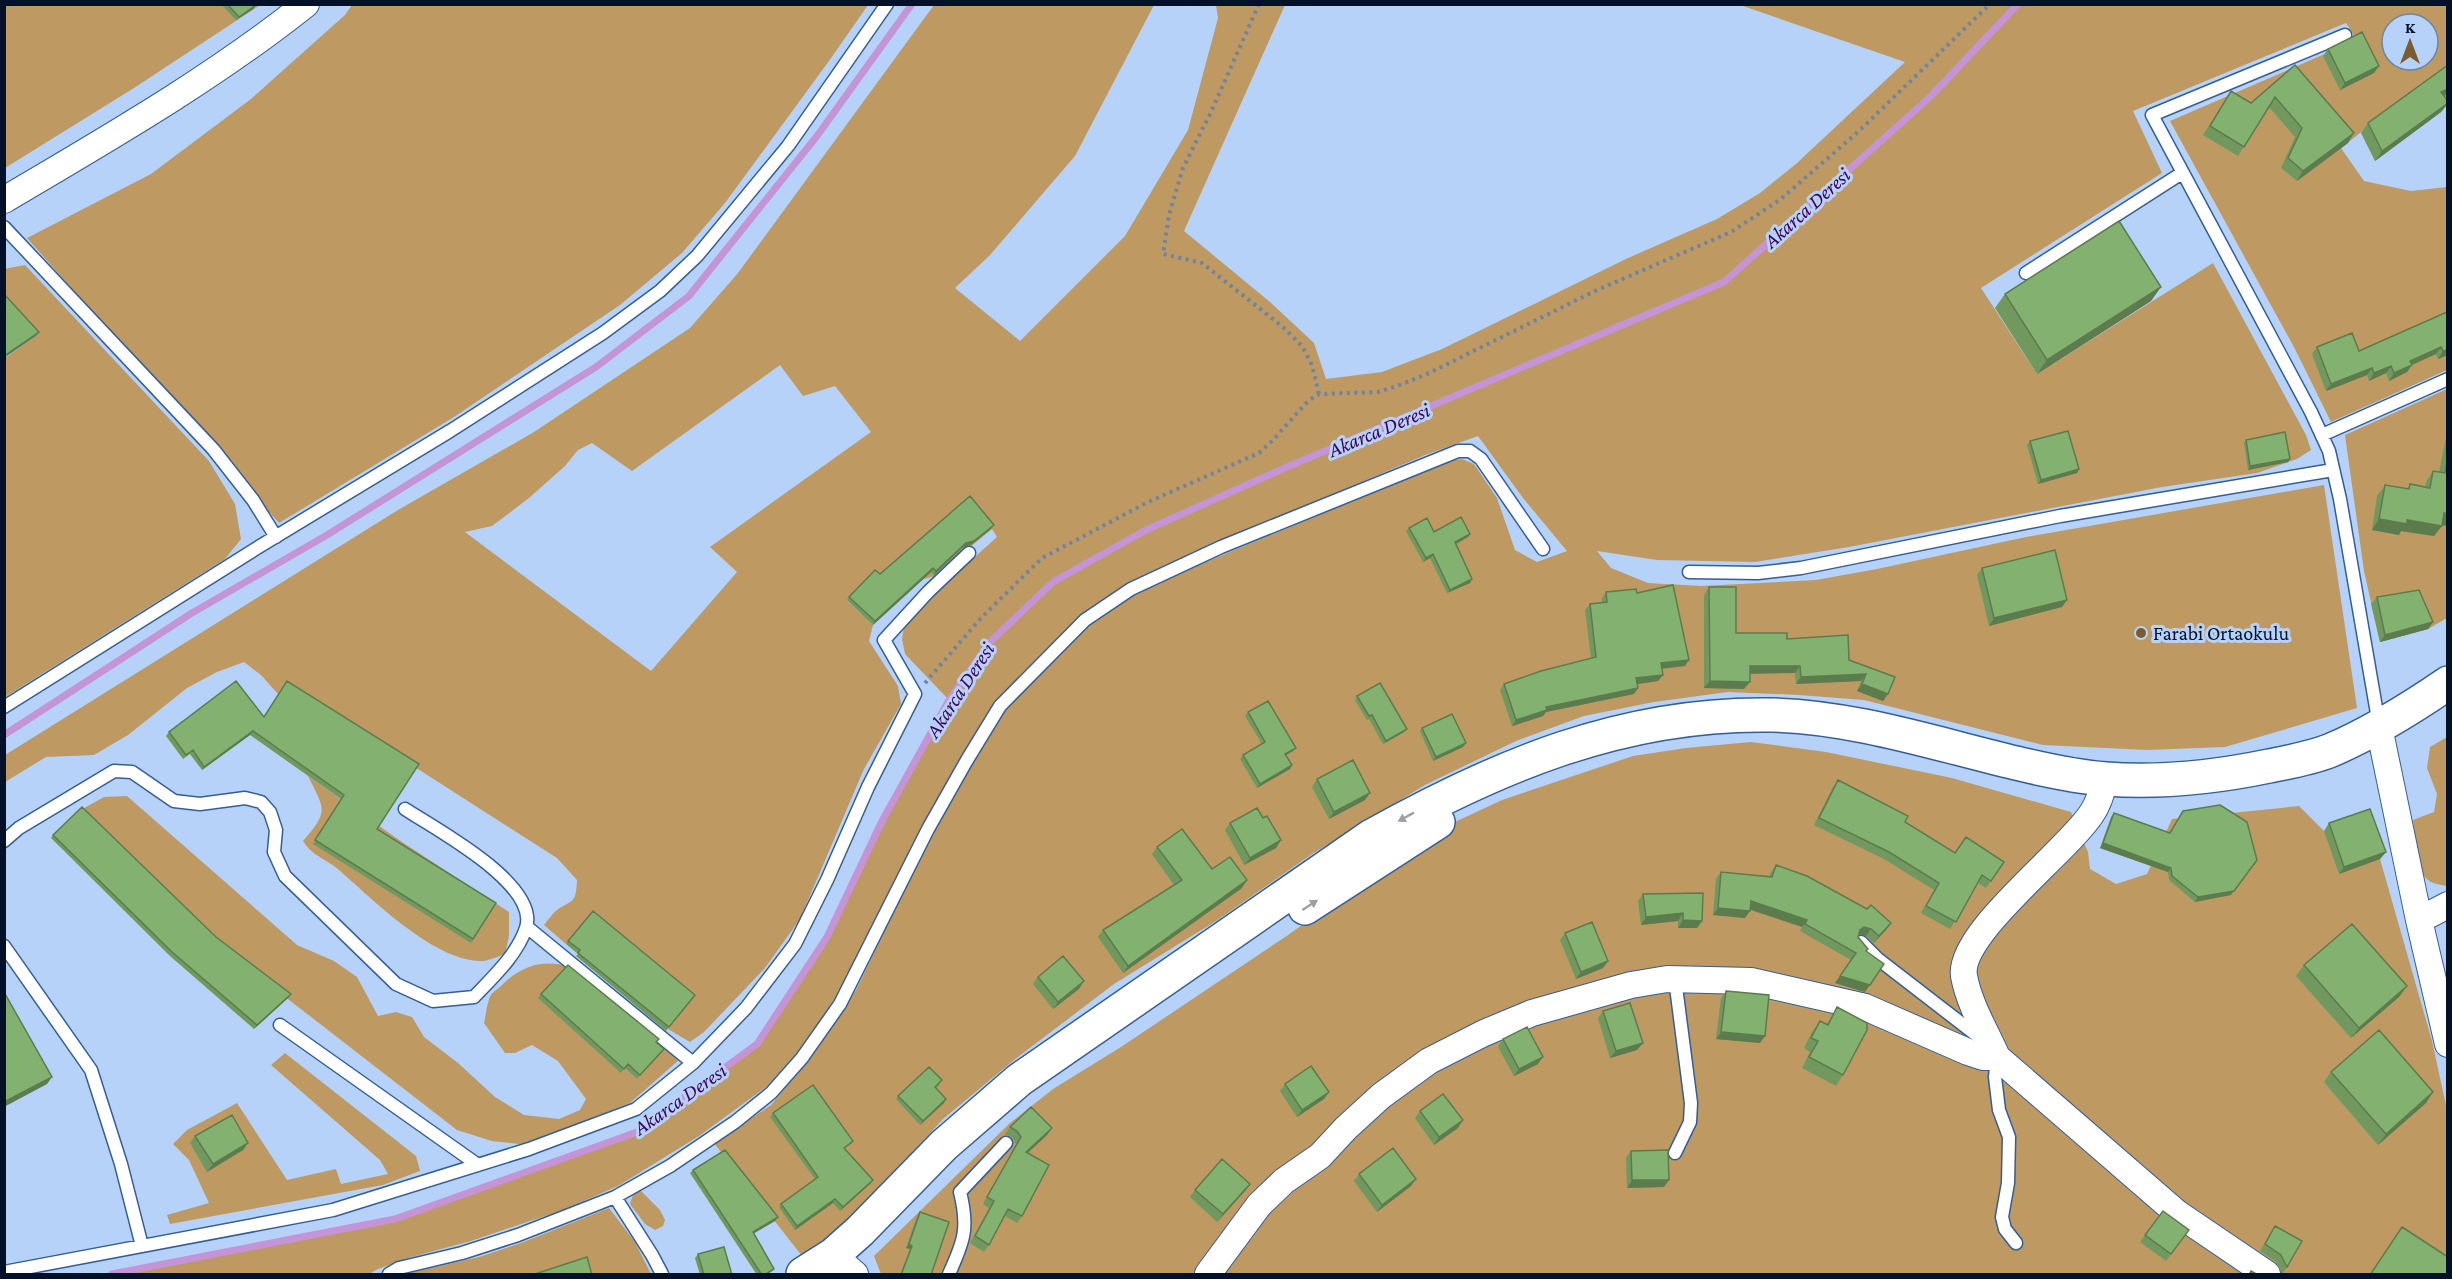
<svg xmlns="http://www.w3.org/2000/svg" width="2452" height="1279" viewBox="0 0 2452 1279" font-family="'Crimson Pro',serif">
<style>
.green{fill:#be9962;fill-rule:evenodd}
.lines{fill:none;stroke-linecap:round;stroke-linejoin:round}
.stream{stroke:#c494d7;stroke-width:7}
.lane-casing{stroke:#335e97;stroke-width:15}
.street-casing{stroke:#335e97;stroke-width:28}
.secondary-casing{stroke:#335e97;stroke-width:36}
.path{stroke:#6d84a4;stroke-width:4;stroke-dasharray:3 4.5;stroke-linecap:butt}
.lane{stroke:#fff;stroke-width:12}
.street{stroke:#fff;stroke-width:26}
.secondary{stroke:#fff;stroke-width:33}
.wall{fill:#71985f}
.shaded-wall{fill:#5c7c4e}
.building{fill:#83b16f;stroke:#5c7c4e;stroke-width:1.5}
.oneway{fill:#9aa0a9}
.poi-dot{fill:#795c2f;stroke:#b6d2f9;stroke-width:2}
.labels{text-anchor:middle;stroke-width:6;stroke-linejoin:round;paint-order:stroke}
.poi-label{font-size:20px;fill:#021128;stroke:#b6d2f9;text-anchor:start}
.water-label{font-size:21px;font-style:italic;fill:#420055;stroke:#b6d2f9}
</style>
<rect width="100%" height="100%" fill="#b6d2f9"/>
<path class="green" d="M4,5H260L134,88L5,168Z
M352,5H868L829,61L725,203L682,253L620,305L454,417L279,523L27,238L151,174L251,99L345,15Z
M934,5H1154L1075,156L990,255L955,288L1020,341L1125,236L1188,130L1218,18L1216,5H1285L1184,231L1270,302L1314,343L1326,379L1382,372L1442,349L1628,258L1717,219L1760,193L1797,163L1905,62L1740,5H2447V68L2394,106L2341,148L2364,181L2411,191L2447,187V370L2331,422L2295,349L2170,121L2357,40L2346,23L2133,111L2162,173L1981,288L2037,374L2213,263L2306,435L2311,450L2297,459L2257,473L2162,487L1849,547L1755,562L1657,560L1597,551L1611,568L1648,583L1701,586L1816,580L1877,569L2026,537L2324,485L2357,708L2225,747L2147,750L2043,745L1864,700L1799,695L1728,692L1654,702L1584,716L1516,741L1425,785L1312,854L1216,921L1114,984L1014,1060L943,1119L835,1237L802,1256L714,1143L771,1105L807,1063L856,990L931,835L970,762L1007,708L1089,624L1137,591L1448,461L1462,459L1474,464L1497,498L1515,550L1537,562L1567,551L1523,498L1478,436L1425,455L1202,550L1131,582L1082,615L997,703L921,829L839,992L805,1044L766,1087L699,1136L618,1186L563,1210L471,1241L408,1258L378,1269L369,1274H112L395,1219L637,1132L757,1045L827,937L882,821L949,700L905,654L902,639L904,627L958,572L997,537L992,529L935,576L847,600L873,625L869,641L898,686L901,704L864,769L800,919L765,968L704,1032L690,1042L668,1029L692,999L566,944L544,925C548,920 552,914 557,910C573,899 576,904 577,880L557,858L285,684L278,694L261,675L244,662L217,672L187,688L128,735L94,755L46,757L5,782V755L398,510L534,432L690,328L738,273ZM2392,24H2428V60H2392ZM780,365L803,396L835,386L871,432L710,547L737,572L651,671L465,532L492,526L529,498L565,466L578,450L592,443L632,471Z
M25,265L209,461L235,504L241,539L225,559L5,697V358L36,336L5,300L4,269Z
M2447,389V618L2428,629L2380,642L2364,571L2345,435Z
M2447,737V886C2434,884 2425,882 2420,869L2413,820L2434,812L2437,794L2427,768L2430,747Z
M1751,742L1826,752L1952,778L2071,812L2088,852L2090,869L2116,884L2147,874L2172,819L2299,806L2324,831L2380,859L2432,1041L2447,1110V1274H881L874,1256L1010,1123L1053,1089L1121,1047L1288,935L1410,849L1455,822L1502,800L1633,756L1686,748Z
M308,776L402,842L509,912V936L505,954C497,957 486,962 478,961C431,958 372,899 338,869C326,859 311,855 303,841C329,811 325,810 308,776Z
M127,796L297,945L334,961L357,977L378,1016L396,1012L412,1017L424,1037L458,1063L495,1097L524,1115L559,1119L580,1110L586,1099L558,1061L532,1045L515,1053H505L484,1023C486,1015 487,1002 491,995C493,992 499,988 502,985C520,967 541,959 567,966L621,1072L625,1068L637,1079L652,1038L680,1059L630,1103L543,1137L520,1144L492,1141L457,1130L213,941L79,811L104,797Z
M285,1053L416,1156L420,1171L383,1185L170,1224L167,1215L209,1203L189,1160L173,1144L187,1130L237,1103L287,1180L336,1169L341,1184L388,1174L380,1160L271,1065Z
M640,1190L660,1210L665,1220L663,1226L655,1230L645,1224L630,1204L634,1192Z
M609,1208L635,1242L651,1274H406L479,1257L521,1243Z"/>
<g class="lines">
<path class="stream" d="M4,735L192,613L327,535L596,367L689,296L817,136L912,4
M112,1274L395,1219L637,1132L757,1044L827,937L882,821L949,700L990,642L1053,582L1146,530L1287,467L1724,282L1931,96L2018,4"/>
<g class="lane-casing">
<path id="lane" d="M2345,35L2152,115L2311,412L2329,451L2340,499L2379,725
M4,227L213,449L253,500L276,537
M2026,273L2182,173
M2322,435L2448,379
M1689,572L1758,573L1801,568L2060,516L2333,470
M4,707L257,548L450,431L603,333L660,291L697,256L788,146L887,4
M4,841L19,828L114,771L132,772L174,801L200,804L245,798L261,802L270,812L276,830L274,852L285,876L396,984L433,1001L474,997C493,977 517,955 526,928C540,884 435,829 405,809
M527,927L693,1063
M1861,942L1878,959L1979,1037
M4,946L91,1070L121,1164L142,1246
M1675,979L1691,1103L1690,1122L1675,1153
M280,1025L478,1165
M1997,1057L1995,1077L1999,1110L2009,1137L2008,1183L2002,1217L2005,1229L2016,1243
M615,1197L652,1255L662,1274
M4,1272L333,1210L529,1149L636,1109L693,1063L746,1008L795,944L827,880L868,787L915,694L884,640L928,592L969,553
M389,1274L399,1268L462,1253L518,1235L615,1197L670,1166L735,1122L771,1093L802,1058L840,1004L928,829L967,760L1000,706L1085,620L1131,589L1221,547L1458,451H1470L1481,459L1543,549
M949,1274C964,1241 969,1228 960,1192L1006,1143"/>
</g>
<g class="street-casing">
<path id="street" d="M4,200C107,139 212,79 306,4
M2379,727L2419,920L2448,1044
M2419,920L2448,905
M1997,1057C1986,1032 1969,1004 1964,976C1957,934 2068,851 2092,813C2099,803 2102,792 2105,779
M833,1255L855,1274
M1208,1274L1259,1205L1284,1181L1320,1156L1346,1128L1381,1096L1429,1061L1484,1033L1532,1013L1631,985L1667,979L1751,981L1865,1007L1968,1052L1983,1057H1997L2177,1213L2267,1274"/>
</g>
<g class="secondary-casing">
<path id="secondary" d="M1305,908L1438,822
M803,1274L833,1255L860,1231L944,1145L1019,1080L1370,837C1497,766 1624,712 1772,715C1855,717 1936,744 2016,763C2045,770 2076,777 2106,779C2160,783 2216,777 2269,766C2289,762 2311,758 2329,751C2372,733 2410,709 2448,683"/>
</g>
<path class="path" d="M1259,4L1211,112L1183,168L1169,215L1163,254L1202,263L1283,327L1302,346L1312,365L1319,394
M925,683L980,619L1042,558L1148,502L1259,453L1272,441L1308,401L1319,394L1378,392L1400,385L1429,373L1597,290L1731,232L1781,199L1859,131L1990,4"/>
<use href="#lane" class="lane"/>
<use href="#street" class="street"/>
<use href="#secondary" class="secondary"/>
</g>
<path class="wall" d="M221,4H255L256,5L253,9L236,20Z
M2328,49L2379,66L2374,73L2340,90L2323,56Z
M2295,65L2348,143L2297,181L2281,168L2295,137L2269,107L2238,156L2203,135L2231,91L2251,103Z
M2448,65V94L2444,96L2448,101V104L2441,112L2375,161L2361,133L2368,123Z
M2005,294L2151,301L2037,374L1995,308Z
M2448,314V355L2438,359L2436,354L2412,365L2407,372L2389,381L2386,373L2369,381L2367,375L2326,391L2312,354L2317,347L2359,351Z
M2448,428V526L2442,525L2434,536L2401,531L2399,535L2372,530L2377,496L2385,485L2407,489L2410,484L2425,487L2426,482L2433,471L2439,472Z
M2246,440L2290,459L2288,462L2248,470L2244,443Z
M2030,441L2079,469L2077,473L2038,484L2027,445Z
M1409,528L1434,532L1470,534L1468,537L1456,544L1472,579L1470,583L1447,593L1430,558L1423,562L1406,531Z
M991,529L971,545L963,547L934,575L931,572L873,625L847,600L849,597L880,574Z
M1982,568L2062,607L1989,626L1977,575Z
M1709,587L1736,633L1787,639L1849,660L1895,677L1883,701L1857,691L1861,681L1796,684L1795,673H1750L1744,689L1704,688V595Z
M1606,592L1637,593L1685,666L1662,669L1663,675L1658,681L1637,684L1634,694L1546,712L1543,716L1512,726L1500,690L1504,684L1591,658L1585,610L1590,604L1602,603V598Z
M2377,597L2433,622L2428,629L2380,642L2371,604Z
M1357,696L1404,732L1383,744L1369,719L1367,720L1355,700Z
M1248,712L1296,748L1293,751L1286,755L1292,765L1290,769L1257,788L1240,759L1243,755L1262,744L1245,716Z
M264,717L377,829L496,903L471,943L313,844L341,799L250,735L202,770L190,754L183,759L166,736L169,732Z
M1422,728L1463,747L1433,761L1420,731Z
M1317,779L1370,793L1365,800L1329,819L1312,787Z
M1838,780L1955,853L2004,862L1986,888L1978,883L1950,929L1921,913L1934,890L1884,859L1814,825L1833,787Z
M2114,813L2231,895L2195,902L2169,880L2168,872L2100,848L2111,817Z
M1263,818L1276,848L1244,865L1225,830L1230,823Z
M2329,823L2386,852L2380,859L2339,874L2324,831Z
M53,835L216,937L291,994L288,998L254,1029L170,956L51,838Z
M1157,847L1242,888L1123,973L1098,937L1103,930L1174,885L1152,854Z
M1776,865L1891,923L1874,943L1866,936L1859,934L1858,935V937L1866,951L1865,992L1835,983L1851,960L1800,931L1802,927L1750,910L1745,918L1713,915L1716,879L1721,872L1769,876L1771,872Z
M1643,894L1702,921L1697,928H1678V921L1641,925L1638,901Z
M1565,933L1608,961L1603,968L1576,979L1560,940Z
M568,941L695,995L666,1031L576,956L578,954L566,944Z
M2304,965L2399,997L2351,1038L2296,976Z
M1038,977L1079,989L1053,1009L1033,984Z
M1726,991L1760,1043L1716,1039L1721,998Z
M541,994L656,1042L661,1053L637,1079L625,1068L621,1073L538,998Z
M1837,1007L1843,1075L1836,1086L1802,1068L1810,1052L1804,1048L1812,1032L1820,1021L1827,1024Z
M1603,1011L1643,1043L1637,1050L1610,1058L1598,1018Z
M1503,1039L1538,1064L1514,1076L1498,1047Z
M2331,1072L2426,1103L2378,1145L2324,1082Z
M940,1084L936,1088L944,1103L920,1125L896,1099L898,1096Z
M1285,1084L1329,1092L1324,1099L1297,1117L1280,1091Z
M1420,1111L1458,1128L1434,1145L1415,1118Z
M773,1113L853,1141L851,1144L844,1149L870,1184L840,1211L833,1203L795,1230L779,1207L781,1204L815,1179L770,1117Z
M1010,1127L1052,1128L1047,1135L1028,1153L1022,1216L1017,1223L1005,1216L989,1245L984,1252L970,1243L989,1208L983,1204L1016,1144L1012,1137L1005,1134Z
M195,1136L248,1143L243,1150L207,1172L190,1143Z
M1631,1151L1664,1187L1627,1188L1626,1158Z
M693,1170L778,1217L775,1221L754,1233L774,1269L771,1272L767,1275H757L690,1173Z
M1359,1174L1411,1186L1377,1212L1354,1181Z
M1195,1190L1245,1191L1217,1222L1190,1197Z
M2163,1211L2189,1230L2166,1261L2140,1242Z
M920,1212L931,1275H900L910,1249L906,1248L917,1216Z
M2275,1226L2287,1267L2282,1274L2276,1262L2260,1251Z
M698,1254L732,1275H700L695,1258Z"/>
<path class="shaded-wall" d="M256,5L253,9L236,20L239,17Z
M2379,66L2374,73L2340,90L2345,83Z
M2448,89V94L2434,102L2441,92Z
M2448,103L2441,112L2375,161L2382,151Z
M2354,133L2348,143L2297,181L2303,171Z
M2161,287L2151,301L2037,374L2047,360Z
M39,332L36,336L4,358V356Z
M2441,347L2436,354L2405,368L2410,361Z
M2448,350V355L2438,359L2443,351Z
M2412,365L2407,372L2389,381L2394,373Z
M2391,366L2386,373L2369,381L2374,373Z
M2372,368L2367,375L2326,391L2331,384Z
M2290,459L2288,462L2248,470L2250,466Z
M2079,469L2077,473L2038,484L2041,480Z
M2444,513L2448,514V526L2436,524Z
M2379,519L2407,520L2442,526L2434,536L2401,531L2399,535L2372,530Z
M994,525L991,529L971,545L963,547L934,575L936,571L966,543Z
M1470,534L1468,537L1452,546L1455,542Z
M1433,554L1430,558L1423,562L1426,558Z
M933,568L931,572L873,625L875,621Z
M1472,579L1470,583L1447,593L1450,590Z
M2067,600L2062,607L1989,626L1994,618Z
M2433,622L2428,629L2380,642L2385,635Z
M1689,660L1685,666L1657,669L1661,663Z
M1750,666H1800L1795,673L1745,674Z
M1866,674L1861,681L1796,684L1801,677Z
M1663,675L1658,681L1632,685L1636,678Z
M1710,681L1750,682L1744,689L1704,688Z
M1862,684L1888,694L1883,701L1857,691Z
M1638,688L1634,694L1546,712L1543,716L1512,726L1516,720L1546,707Z
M1407,729L1404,732L1383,744L1386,741Z
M253,731L250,735L202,770L204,767Z
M1466,743L1463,747L1433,761L1436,757Z
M1296,748L1293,751L1283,757L1285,754Z
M1292,765L1290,769L1257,788L1260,784Z
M1370,793L1365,800L1329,819L1334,812Z
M1281,840L1276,848L1244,865L1250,858Z
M2103,843L2171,868L2168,872L2100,848Z
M2386,852L2380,859L2339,874L2344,867Z
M2257,860L2231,895L2195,902L2198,897Z
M1247,880L1242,888L1123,973L1128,966Z
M1751,901L1807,920L1802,927L1746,908Z
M1718,908L1750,911L1745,918L1713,915Z
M1683,913L1678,921L1641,925L1646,917Z
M1683,920L1702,921L1697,928H1678Z
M1891,923L1886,930L1874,943L1879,936Z
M1864,927L1871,929L1866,936L1859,934L1855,937L1860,930Z
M1608,961L1603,968L1576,979L1581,972Z
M1840,976L1870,985L1865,992L1835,983Z
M1084,981L1079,989L1053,1009L1058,1002Z
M2407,986L2399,997L2351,1038L2359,1028Z
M291,994L288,998L254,1029L257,1025Z
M1721,1032L1765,1036L1760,1043L1716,1039Z
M1643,1043L1637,1050L1610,1058L1616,1051Z
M1543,1057L1538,1064L1514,1076L1519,1069Z
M52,1077L47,1084L4,1107V1102Z
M1329,1092L1324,1099L1297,1117L1302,1110Z
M2433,1092L2426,1103L2378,1145L2386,1134Z
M946,1099L944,1103L920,1125L923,1121Z
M1463,1120L1458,1128L1434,1145L1439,1137Z
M1052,1128L1047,1135L1021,1159L1026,1152Z
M248,1143L243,1150L207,1172L213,1164Z
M1416,1179L1411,1186L1377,1212L1382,1205Z
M873,1180L870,1184L840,1211L843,1207Z
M1632,1180H1669L1664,1187L1627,1188Z
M1250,1184L1245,1191L1217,1222L1223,1214Z
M835,1199L833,1203L795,1230L797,1226Z
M778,1217L775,1221L751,1235L753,1232Z
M909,1244L912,1246L910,1249L906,1248Z"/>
<path class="building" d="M227,4H255L256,5L239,17Z
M2362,32L2379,66L2345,83L2328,49Z
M2295,65L2354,133L2303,171L2288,158L2302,128L2275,97L2244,147L2210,126L2231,91L2251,103Z
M2448,65V89L2441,92L2448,101V103L2382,151L2368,123Z
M2119,221L2161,287L2047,360L2005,294Z
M4,294L39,332L4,356Z
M2447,312L2448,314V350L2443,351L2441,347L2410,361L2412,365L2394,373L2391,366L2374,373L2372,368L2331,384L2317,347L2352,333L2359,351Z
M2068,431L2079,469L2041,480L2030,441Z
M2285,432L2290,459L2250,466L2246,440Z
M2448,457V514L2444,513L2442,526L2407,520V524L2379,519L2385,485L2409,489L2410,484L2430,488L2433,471L2445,473Z
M970,496L994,525L974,541L966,543L936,571L933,568L875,621L849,597L875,570L880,574Z
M1461,517L1470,534L1455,542L1472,579L1450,590L1433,554L1426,558L1409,528L1427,518L1434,532Z
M2055,550L2067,600L1994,618L1982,568Z
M1673,585L1689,660L1661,663L1663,675L1636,678L1638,688L1546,707L1547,710L1516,720L1504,684L1541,671L1596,657L1590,604L1607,602L1606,592L1636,589L1637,593Z
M1709,587H1736V633H1787V639L1848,635L1849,660L1895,677L1888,694L1862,684L1866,674L1801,677L1800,666H1750V682L1710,681Z
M2419,590L2433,622L2385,635L2377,597Z
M236,681L264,717L287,681L419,764L377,829L496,903L473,939L315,840L344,795L253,731L204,767L193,750L186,755L169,732Z
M1380,683L1407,729L1386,741L1372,715L1369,716L1357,696Z
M1268,701L1296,748L1285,754L1292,765L1260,784L1243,755L1265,742L1248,712Z
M1452,714L1466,743L1436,757L1422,728Z
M1353,760L1370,793L1334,812L1317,779Z
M1838,780L1908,816L1905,822L1955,853L1966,837L2004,862L1991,881L1982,875L1956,922L1926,906L1939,883L1889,852L1819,818Z
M2220,805L2247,822L2257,860L2234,891L2198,897L2172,876L2171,868L2103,843L2114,813L2170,833L2183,811Z
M82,807L216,937L291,994L257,1025L172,952L53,835Z
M1257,808L1263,818L1267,816L1281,840L1250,858L1230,823Z
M2370,809L2386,852L2344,867L2329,823Z
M1182,829L1212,869L1230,857L1247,880L1128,966L1103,930L1182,880L1157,847Z
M1776,865L1807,876L1867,909L1871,905L1891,923L1879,936L1871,929L1864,927L1860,930L1858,937L1868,949L1866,951L1884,964L1870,985L1840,976L1856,953L1805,924L1807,920L1751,901L1750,911L1718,908L1721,872L1772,877Z
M1703,893L1702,921L1683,920V913L1646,917L1643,894Z
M593,911L695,995L669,1027L578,953L580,950L568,941Z
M1592,922L1608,961L1581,972L1565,933Z
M2352,924L2407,986L2359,1028L2304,965Z
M1063,956L1084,981L1058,1002L1038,977Z
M568,965L659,1039L656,1042L664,1049L640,1075L628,1064L624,1069L541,994Z
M1726,991L1769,995L1765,1036L1721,1032Z
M4,992L52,1077L4,1102Z
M1630,1003L1643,1043L1616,1051L1603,1011Z
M1837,1007L1867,1023V1030L1843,1075L1809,1057L1818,1041L1811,1038L1820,1021L1828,1025Z
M1527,1027L1543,1057L1519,1069L1503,1039Z
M2379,1030L2433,1092L2386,1134L2331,1072Z
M1311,1066L1329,1092L1302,1110L1285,1084Z
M929,1067L942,1080L935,1087L946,1099L923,1121L898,1096Z
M813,1085L853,1141L844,1148L873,1180L843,1207L835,1199L797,1226L781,1204L818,1177L773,1113Z
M1443,1094L1463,1120L1439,1137L1420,1111Z
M1031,1107L1052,1128L1026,1152L1049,1165L1022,1216L1008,1209L989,1245L975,1236L994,1201L987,1197L1021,1137L1017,1131L1010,1127Z
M232,1115L248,1143L213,1164L195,1136Z
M1393,1148L1416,1179L1382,1205L1359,1174Z
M725,1150L778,1217L753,1232L774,1269L764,1275H762L693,1170Z
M1668,1150L1669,1180H1632L1631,1151Z
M1222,1159L1250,1184L1223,1214L1195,1190Z
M2163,1211L2189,1230L2171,1254L2145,1235Z
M920,1212L949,1222L931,1275H901L912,1246L909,1244Z
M2275,1226L2302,1241L2287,1267L2281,1255L2265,1244Z
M2402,1227L2448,1257V1275H2370Z
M724,1247L732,1275H704L698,1254Z
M587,1257L592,1275H496V1274H535Z
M2251,1271L2258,1275H2249Z"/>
<defs><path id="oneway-solid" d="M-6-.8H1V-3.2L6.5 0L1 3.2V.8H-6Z" transform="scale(1.5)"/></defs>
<g class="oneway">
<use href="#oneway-solid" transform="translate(1406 817) rotate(151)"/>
<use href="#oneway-solid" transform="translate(1310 905) rotate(-33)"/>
</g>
<circle class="poi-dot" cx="2141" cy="633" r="6"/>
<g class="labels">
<g class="poi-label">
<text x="2153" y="640">Farabi Ortaokulu</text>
</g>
<g class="water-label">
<text transform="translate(1807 208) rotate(-42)" y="7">Akarca Deresi</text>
<text transform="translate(1379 430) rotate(-23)" y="7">Akarca Deresi</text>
<text transform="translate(960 690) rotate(-57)" y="7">Akarca Deresi</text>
<text transform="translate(680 1099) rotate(-35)" y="7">Akarca Deresi</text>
</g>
</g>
<rect width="2452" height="1279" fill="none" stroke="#021128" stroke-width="12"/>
<g transform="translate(2410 42)"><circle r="28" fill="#b6d2f9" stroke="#6e85a5" stroke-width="1.5"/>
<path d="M0-4.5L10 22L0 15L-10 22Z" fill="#795c2f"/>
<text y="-9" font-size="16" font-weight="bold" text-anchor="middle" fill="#021128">K</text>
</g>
</svg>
